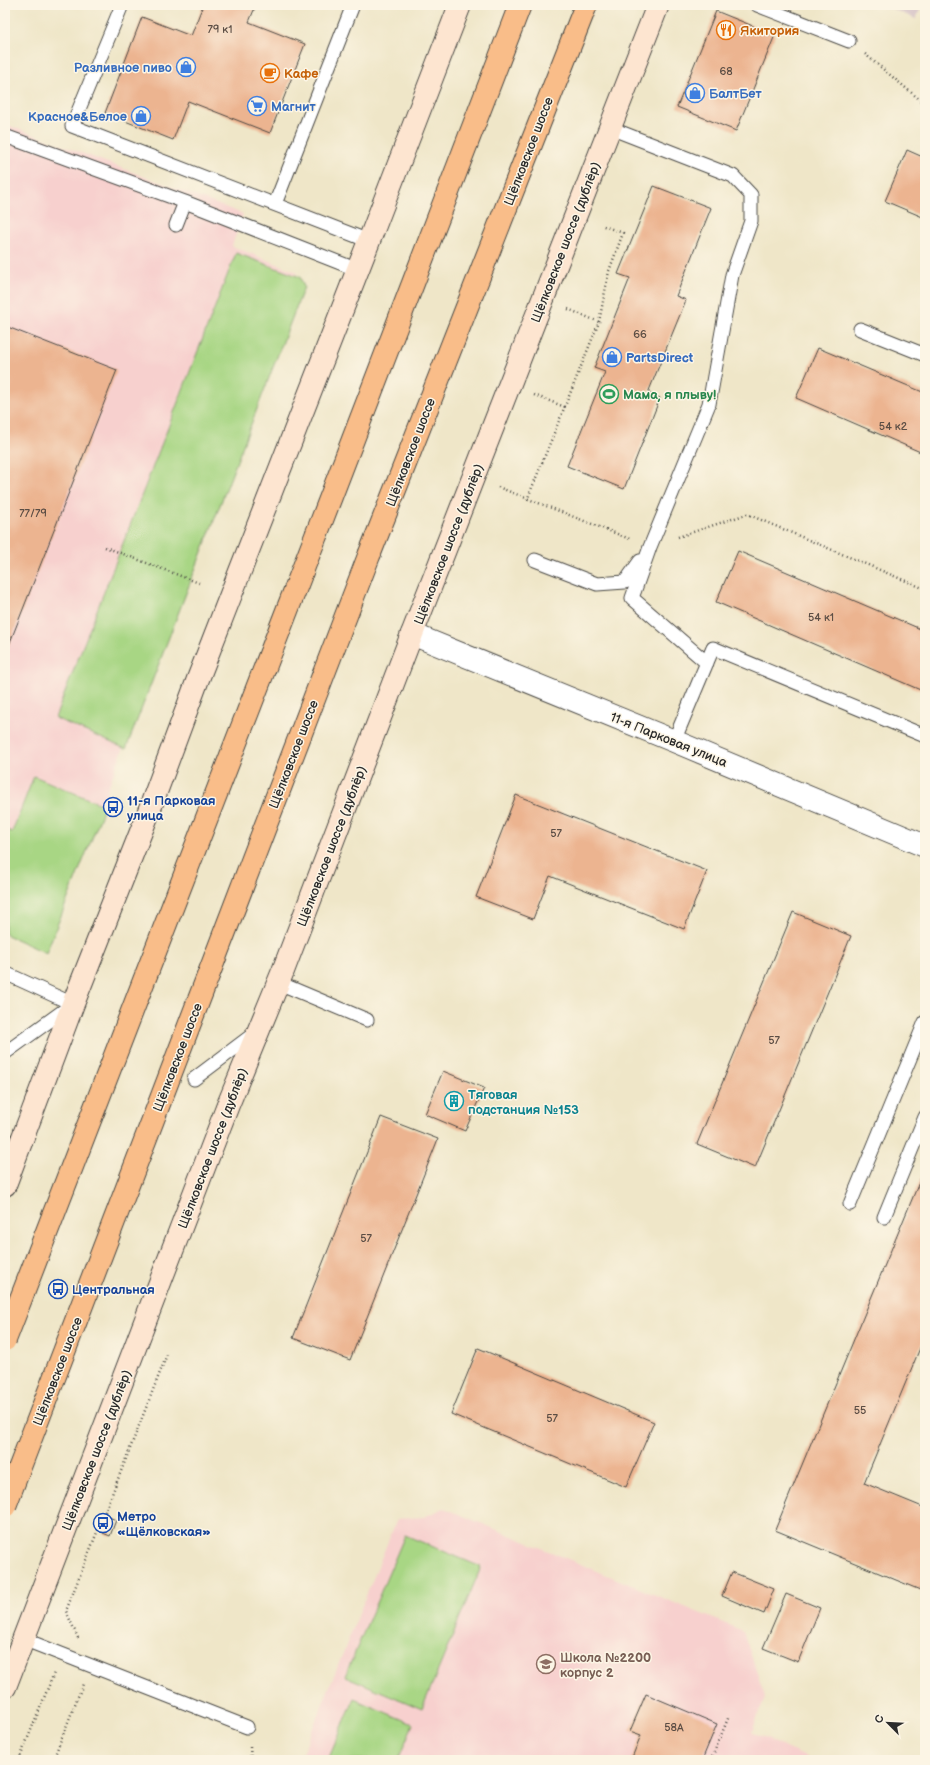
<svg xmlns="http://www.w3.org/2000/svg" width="930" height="1765" viewBox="0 0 930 1765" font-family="'Balsamiq Sans',sans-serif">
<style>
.built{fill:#f7d0ce}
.industrial{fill:#d2bec4}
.green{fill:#a8d684;stroke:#6a8058}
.building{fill:#ecb490}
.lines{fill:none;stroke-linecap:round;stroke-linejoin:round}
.lane-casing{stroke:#484743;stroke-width:15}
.street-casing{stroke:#484743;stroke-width:24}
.secondary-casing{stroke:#484743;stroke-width:24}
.primary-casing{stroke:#484743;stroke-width:24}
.path{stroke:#484743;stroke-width:2.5;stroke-dasharray:1 3;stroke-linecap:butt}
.lane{stroke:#fff;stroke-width:13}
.street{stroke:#fff;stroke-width:22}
.secondary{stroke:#fde5d0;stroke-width:22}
.primary{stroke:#f9bd89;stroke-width:22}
.primary-bridge-casing{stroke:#484743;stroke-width:24;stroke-linecap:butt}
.primary-bridge{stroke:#f9bd89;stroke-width:22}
.labels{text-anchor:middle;stroke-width:3;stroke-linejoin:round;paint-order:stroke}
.number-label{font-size:11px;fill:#5b4d44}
.food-label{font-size:13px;font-weight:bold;fill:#c56008;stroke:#fcf5e5;text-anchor:start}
.shop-label{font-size:13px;font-weight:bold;fill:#366cbe;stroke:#fcf5e5;text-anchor:start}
.street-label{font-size:13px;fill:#2b2b2b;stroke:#fcf5e5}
.leisure-label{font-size:13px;font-weight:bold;fill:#27864d;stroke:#fcf5e5;text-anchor:start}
.transit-label{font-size:13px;font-weight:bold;fill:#164399;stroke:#fcf5e5;text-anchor:start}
.culture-label{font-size:13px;font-weight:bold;fill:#0d838f;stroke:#fcf5e5;text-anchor:start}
.education-label{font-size:13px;font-weight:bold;fill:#785e54;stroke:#fcf5e5;text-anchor:start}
</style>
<rect width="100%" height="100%" fill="#fcf5e5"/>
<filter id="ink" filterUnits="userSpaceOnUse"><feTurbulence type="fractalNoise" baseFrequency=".025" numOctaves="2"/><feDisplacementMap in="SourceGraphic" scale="8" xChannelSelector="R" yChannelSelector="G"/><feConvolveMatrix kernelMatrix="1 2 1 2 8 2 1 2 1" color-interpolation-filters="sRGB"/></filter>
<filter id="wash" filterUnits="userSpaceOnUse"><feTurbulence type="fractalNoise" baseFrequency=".012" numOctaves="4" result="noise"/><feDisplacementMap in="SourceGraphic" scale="16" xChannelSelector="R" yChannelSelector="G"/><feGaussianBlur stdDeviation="0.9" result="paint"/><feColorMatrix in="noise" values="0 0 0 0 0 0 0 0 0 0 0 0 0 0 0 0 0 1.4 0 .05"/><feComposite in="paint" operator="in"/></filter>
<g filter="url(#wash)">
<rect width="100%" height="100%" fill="#efe6c8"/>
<path class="built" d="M5,124L243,214L232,246L297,272L190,579L45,948L5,930Z
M444,1508L743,1631L765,1697L752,1732L812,1760H300L397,1519L424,1517Z"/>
<path class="industrial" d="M883,5H922L916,19Z"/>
<path class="green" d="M236,253L300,277L304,287L126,749L55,718Z
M34,776L105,806L46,953L5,934V829L12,832Z
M405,1535L481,1567L422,1709L345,1676Z
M354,1699L413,1724L398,1760H328Z"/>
<g id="blocks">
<path class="building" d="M203,5H256L249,22L305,44L270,133L188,101L173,140L105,113L142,17L191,36Z
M716,11L775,35L736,131L677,107Z
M907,150L925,158V218L885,201Z
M654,186L711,208L676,296L686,300L648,393L660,398L624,489L567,466L605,372L594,368L630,278L618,274Z
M5,326L117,370L5,655Z
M818,348L925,393V454L796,398Z
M738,551L925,631V692L716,602Z
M516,795L707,871L684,929L550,876L533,919L476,897Z
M793,912L851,936L755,1168L697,1144Z
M443,1071L484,1088L465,1131L425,1114Z
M381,1117L438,1139L350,1360L293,1338Z
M925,1168V1336L864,1483L925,1508V1592L775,1530Z
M478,1348L654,1422L626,1487L451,1414Z
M109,1517L116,1520L110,1536L103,1533Z
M732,1572L774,1589L764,1614L722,1596Z
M786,1594L820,1608L798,1662L763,1648Z
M646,1694L717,1724L702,1760H631L641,1735L630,1731Z"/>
</g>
</g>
<g filter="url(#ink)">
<use href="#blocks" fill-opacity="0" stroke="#484743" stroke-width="1"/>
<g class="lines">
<g class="lane-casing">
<path id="lane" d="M122,5L72,126L369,241
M757,5L849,41
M610,128L733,176L751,195V221L732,275L709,404L650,547L632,598L707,663
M5,136L185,202L358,270
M275,204L353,5
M176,225L185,202
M860,329L925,355
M535,560L597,584L625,582L640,561
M674,741L713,648L925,736
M5,973L73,1004
M279,983L367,1020
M5,1053L70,1006
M194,1079L255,1033
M850,1204L925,1022
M884,1217L925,1117
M23,1639L247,1727"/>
</g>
<g class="street-casing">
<path id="street" d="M412,634L674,741L925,846"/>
</g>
<g class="secondary-casing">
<path id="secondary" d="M5,1185L73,1004L146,819L198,679L369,241L460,5
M5,1687L228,1105L283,971L412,634L658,5"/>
</g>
<g class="primary-casing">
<path id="primary" d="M317,533L520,5
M370,553L586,5"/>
</g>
<path class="path" d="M865,54L925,104
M568,309L599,322
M534,395L565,407
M498,487L630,539
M527,500L599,322L609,271L623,233L601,225
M678,537L747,514L925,589
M105,547L199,583
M78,1638L66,1611L168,1352
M250,1747L251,1760
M19,1760L54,1673
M53,1760L83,1684
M711,1760L729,1716"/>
<use href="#lane" class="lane"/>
<use href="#street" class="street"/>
<use href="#secondary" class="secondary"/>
<use href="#primary" class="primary"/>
<g class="primary-bridge-casing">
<path id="primary-bridge" d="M5,1340L317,533
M5,1506L370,553"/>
</g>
<use href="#primary-bridge" class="primary-bridge"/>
</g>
</g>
<defs>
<g id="restaurant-ring" transform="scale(1)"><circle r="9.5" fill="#fcf5e5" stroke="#e8710a" stroke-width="1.5"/><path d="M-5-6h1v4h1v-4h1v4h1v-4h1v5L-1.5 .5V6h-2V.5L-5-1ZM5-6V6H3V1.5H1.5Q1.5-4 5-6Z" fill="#e8710a"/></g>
<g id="shop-ring" transform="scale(1)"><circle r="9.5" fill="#fcf5e5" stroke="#3f7fe0" stroke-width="1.5"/><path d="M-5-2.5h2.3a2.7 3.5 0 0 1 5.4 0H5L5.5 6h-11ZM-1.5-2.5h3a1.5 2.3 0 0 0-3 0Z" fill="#3f7fe0"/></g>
<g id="cafe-ring" transform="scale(1)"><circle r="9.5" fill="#fcf5e5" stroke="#e8710a" stroke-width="1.5"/><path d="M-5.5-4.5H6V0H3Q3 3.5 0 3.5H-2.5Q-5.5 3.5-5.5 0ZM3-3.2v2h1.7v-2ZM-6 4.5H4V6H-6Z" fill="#e8710a"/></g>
<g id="supermarket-ring" transform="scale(1)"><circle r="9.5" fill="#fcf5e5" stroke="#3f7fe0" stroke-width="1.5"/><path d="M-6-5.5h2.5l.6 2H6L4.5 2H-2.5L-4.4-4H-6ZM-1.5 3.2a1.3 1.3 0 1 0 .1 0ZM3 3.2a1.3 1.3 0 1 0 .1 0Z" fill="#3f7fe0"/></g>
<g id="stadium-ring" transform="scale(1)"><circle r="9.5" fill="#fcf5e5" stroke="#2e9e5b" stroke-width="1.5"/><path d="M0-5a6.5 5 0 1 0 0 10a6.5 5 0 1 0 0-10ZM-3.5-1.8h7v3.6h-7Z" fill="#2e9e5b"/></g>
<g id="bus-ring" transform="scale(1)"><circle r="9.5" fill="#fcf5e5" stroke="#1a4fb4" stroke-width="1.5"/><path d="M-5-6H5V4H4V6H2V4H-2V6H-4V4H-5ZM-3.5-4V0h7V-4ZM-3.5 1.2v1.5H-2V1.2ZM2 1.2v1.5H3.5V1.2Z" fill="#1a4fb4"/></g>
<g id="building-ring" transform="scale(1)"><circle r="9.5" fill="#fcf5e5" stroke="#0f9aa8" stroke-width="1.5"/><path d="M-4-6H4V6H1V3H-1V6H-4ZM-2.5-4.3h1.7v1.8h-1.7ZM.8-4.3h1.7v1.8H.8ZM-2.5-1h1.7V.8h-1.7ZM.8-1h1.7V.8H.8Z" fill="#0f9aa8"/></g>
<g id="school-ring" transform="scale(1)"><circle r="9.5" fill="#fcf5e5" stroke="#8d6e63" stroke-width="1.5"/><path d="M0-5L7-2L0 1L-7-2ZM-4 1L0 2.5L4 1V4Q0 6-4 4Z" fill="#8d6e63"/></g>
</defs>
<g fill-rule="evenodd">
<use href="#restaurant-ring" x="726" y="30"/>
<use href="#shop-ring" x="186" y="67"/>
<use href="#cafe-ring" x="270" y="73"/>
<use href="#shop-ring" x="695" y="93"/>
<use href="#supermarket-ring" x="257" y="106"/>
<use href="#shop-ring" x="141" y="116"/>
<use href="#shop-ring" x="612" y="357"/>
<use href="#stadium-ring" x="609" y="394"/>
<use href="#bus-ring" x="113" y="807"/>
<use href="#building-ring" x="454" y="1101"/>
<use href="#bus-ring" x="58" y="1289"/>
<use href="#bus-ring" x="103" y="1523"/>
<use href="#school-ring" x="546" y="1664"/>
</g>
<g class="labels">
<g class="number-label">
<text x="220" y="33">79 к1</text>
<text x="726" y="75">68</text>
<text x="640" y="338">66</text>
<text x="893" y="430">54 к2</text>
<text x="33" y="517">77/79</text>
<text x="821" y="621">54 к1</text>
<text x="556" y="837">57</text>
<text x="774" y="1044">57</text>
<text x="366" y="1242">57</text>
<text x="860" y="1414">55</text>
<text x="552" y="1422">57</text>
<text x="674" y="1731">58А</text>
</g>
<g class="food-label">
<text x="740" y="35">Якитория</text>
<text x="284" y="78">Кафе</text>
</g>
<g class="shop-label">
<text x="172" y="72" text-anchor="end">Разливное пиво</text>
<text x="709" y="98">БалтБет</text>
<text x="271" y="111">Магнит</text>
<text x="127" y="121" text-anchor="end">Красное&amp;Белое</text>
<text x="626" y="362">PartsDirect</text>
</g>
<g class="street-label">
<text transform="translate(528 151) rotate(-69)" y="5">Щёлковское шоссе</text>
<text transform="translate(565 242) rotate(-69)" y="5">Щёлковское шоссе (дублёр)</text>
<text transform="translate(410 452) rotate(-69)" y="5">Щёлковское шоссе</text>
<text transform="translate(448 544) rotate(-69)" y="5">Щёлковское шоссе (дублёр)</text>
<text transform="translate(669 739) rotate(22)" y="5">11-я Парковая улица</text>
<text transform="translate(293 754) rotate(-69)" y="5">Щёлковское шоссе</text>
<text transform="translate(331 846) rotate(-69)" y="5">Щёлковское шоссе (дублёр)</text>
<text transform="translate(177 1057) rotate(-69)" y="5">Щёлковское шоссе</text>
<text transform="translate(212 1148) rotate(-69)" y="5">Щёлковское шоссе (дублёр)</text>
<text transform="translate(57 1371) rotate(-69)" y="5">Щёлковское шоссе</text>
<text transform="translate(96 1450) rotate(-69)" y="5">Щёлковское шоссе (дублёр)</text>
</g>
<g class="leisure-label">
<text x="623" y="399">Мама, я плыву!</text>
</g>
<g class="transit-label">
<text x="127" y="805">11-я Парковая<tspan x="127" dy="15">улица</tspan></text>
<text x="72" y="1294">Центральная</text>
<text x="117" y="1521">Метро<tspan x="117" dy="15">«Щёлковская»</tspan></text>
</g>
<g class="culture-label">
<text x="468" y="1099">Тяговая<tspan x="468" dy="15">подстанция №153</tspan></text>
</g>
<g class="education-label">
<text x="560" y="1662">Школа №2200<tspan x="560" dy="15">корпус 2</tspan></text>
</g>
</g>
<rect width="930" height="1765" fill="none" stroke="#fcf5e5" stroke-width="20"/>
<g transform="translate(888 1723) rotate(294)" stroke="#fcf5e5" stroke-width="3" paint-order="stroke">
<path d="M0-3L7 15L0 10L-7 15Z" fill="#2b2b2b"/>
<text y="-6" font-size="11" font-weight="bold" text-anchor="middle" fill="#2b2b2b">С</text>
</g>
</svg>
